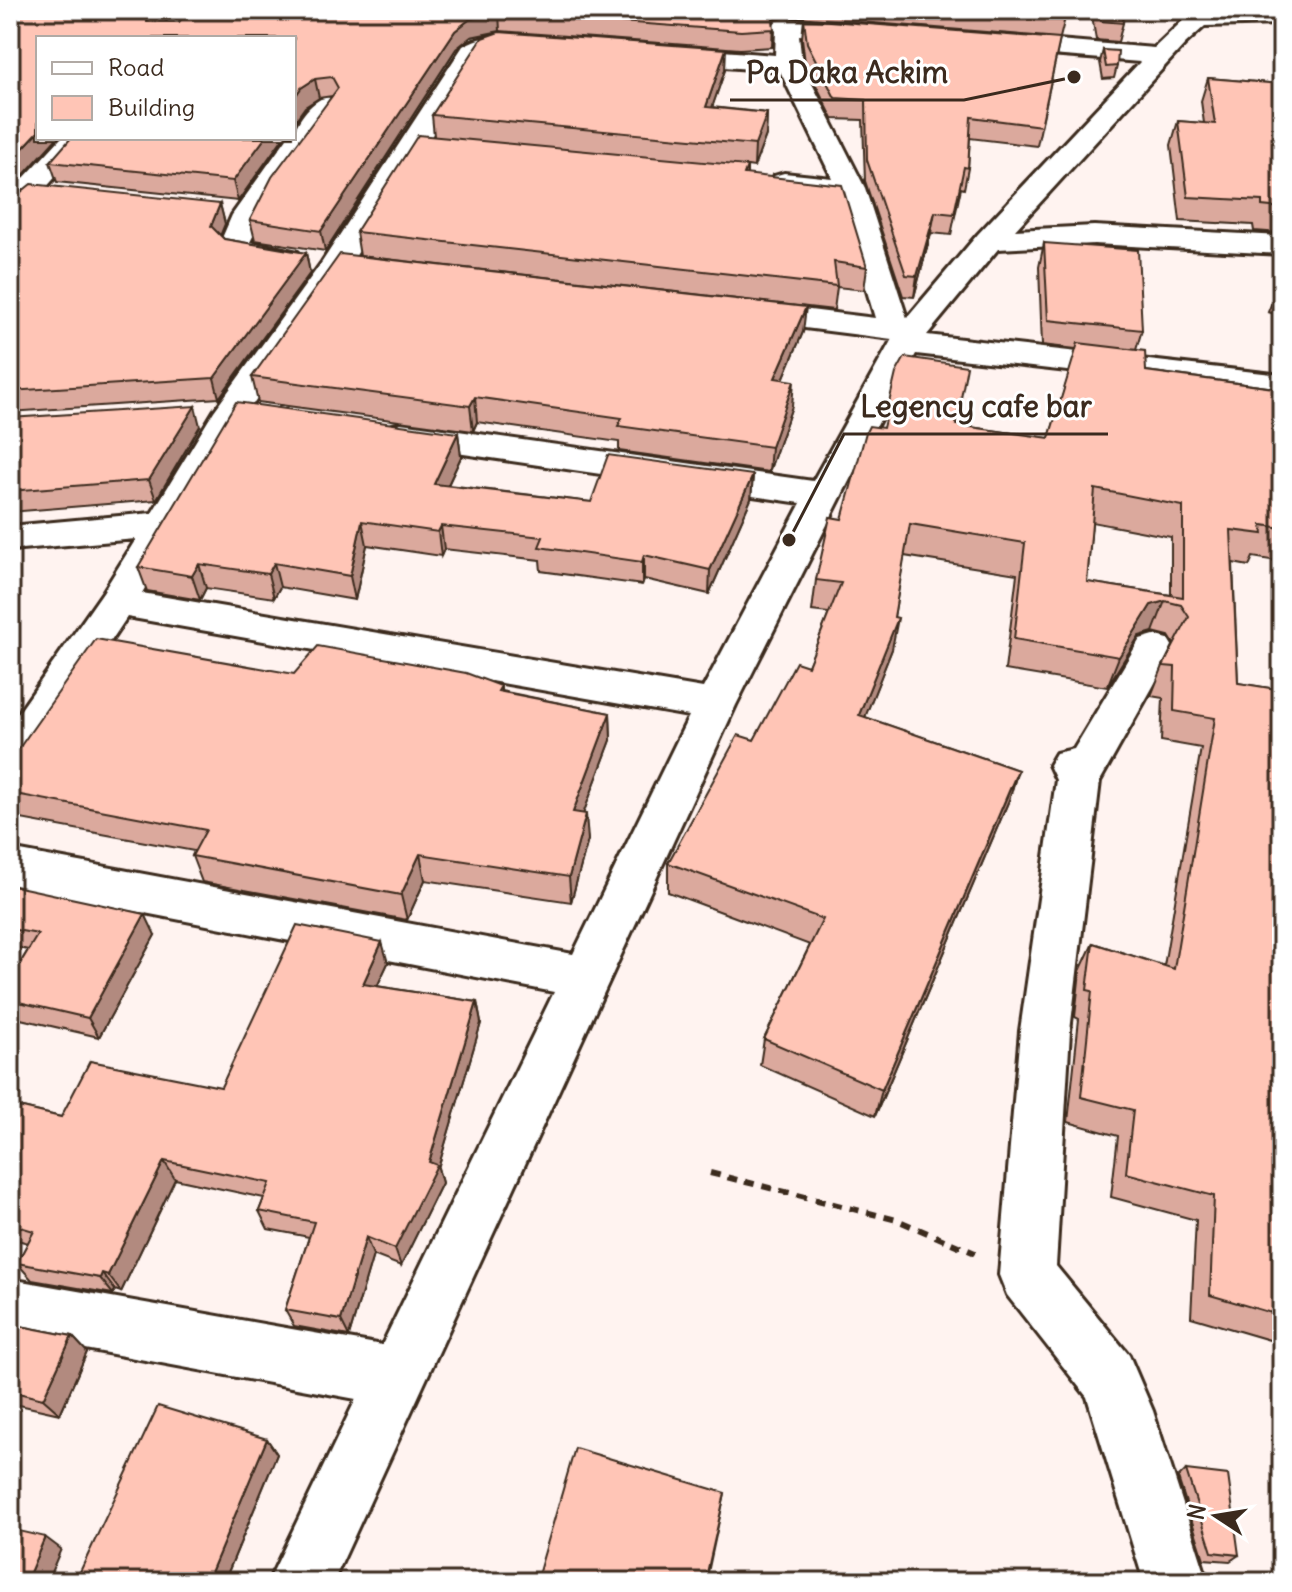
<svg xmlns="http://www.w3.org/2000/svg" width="1292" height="1592" viewBox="0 0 1292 1592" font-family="Delius,sans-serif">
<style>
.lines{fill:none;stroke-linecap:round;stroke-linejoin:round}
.street-casing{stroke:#3b2a1e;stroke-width:6}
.path{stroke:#3b2a1e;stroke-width:6;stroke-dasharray:10 8;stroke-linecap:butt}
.street{fill:#fff;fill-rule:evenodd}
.wall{fill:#dba99d;stroke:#3b2a1e;stroke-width:2;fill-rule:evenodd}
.shaded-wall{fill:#b28a7f;stroke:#3b2a1e;stroke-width:2}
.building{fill:#ffc5b6;stroke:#3b2a1e;stroke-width:2;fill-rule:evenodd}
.leader{fill:none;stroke:#3b2a1e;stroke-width:3}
.callout-dot{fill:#3b2a1e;stroke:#fff;stroke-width:3}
.callout-label{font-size:30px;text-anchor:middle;font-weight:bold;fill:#3b2a1e;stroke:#fff;stroke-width:6;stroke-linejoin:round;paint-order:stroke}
</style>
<rect width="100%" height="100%" fill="#fff3f0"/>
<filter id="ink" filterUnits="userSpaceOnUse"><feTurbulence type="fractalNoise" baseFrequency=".0125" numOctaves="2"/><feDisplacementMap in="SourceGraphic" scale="16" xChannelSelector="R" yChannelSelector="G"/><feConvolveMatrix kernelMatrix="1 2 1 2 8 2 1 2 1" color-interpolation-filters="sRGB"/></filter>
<g filter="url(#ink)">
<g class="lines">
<g class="street-casing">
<path id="street" d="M1194,10H1282V24L1205,26L1185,44L1015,230L1094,226L1282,236V254L1094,244L998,249L927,335L1282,375V395L916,354L894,392L736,705L333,1582H268L356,1399L10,1335V1279L382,1345L554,992L10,887V849L573,954L689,716L127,617L25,770L10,774V725L103,592L136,539L10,550V526L152,513L214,411L322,262L463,46C487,32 518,32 544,39L548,44L544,49L494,50L482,56L350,265L248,412L142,593L703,688L801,503L401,445L389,442L384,434L389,426L401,423L813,481L892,339L733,319L728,312L733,305L744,302L875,318L839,196L774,188L770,182L774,176L784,173L832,178L780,71L667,63L658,60L654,55L658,50L667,47L775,55L776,31L773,26L776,21L785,19L871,27L874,32L871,37L862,39L799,35L802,64L865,188L907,318L978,234L1140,62L999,51L990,48L986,43L990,38L999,35L1154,48Z
M326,97L335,99L339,105L274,195L250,242L298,252L302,258L298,264C276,270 232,265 219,245L232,215L287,138H294C294,123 311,101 326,97Z
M61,138H90L20,217L10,220V193Z
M1154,635L1168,639L1174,649L1100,781L1070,1031L1056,1266L1129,1355L1153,1411L1208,1582H1144L1087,1397L1007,1295L999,1275L1020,1031L1056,780L1049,765L1056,753L1074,749L1140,639Z"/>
</g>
<path class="path" d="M710,1173L897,1220L975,1253"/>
<use href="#street" class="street"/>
</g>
<path class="wall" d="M10,10H176L165,22H179L189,10H1067L1060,38L785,16L775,18L773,21L772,47L740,49L500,31L471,37L456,49L325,251L255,240L250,220L332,96L319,98L305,107L295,121L294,125V38H38Z
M1091,10H1124L1123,23L1118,42L1096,40Z
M804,19L1060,39L1037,146L970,138L968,168L964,189L961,188L951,235L931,233L914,297L903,296L865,181L863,120L833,119L805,63L802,38Z
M1103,50L1117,66L1114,78L1103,79L1100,62Z
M725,70L712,107L767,113L766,135L754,167L747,166V174L867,267L864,290L837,287L834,310L360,256L356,232L434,136L432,115Z
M1208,78L1282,84V233L1254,231L1253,225L1180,221L1171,145L1178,121L1204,123L1201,101Z
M283,138L238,201L57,182L50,162Z
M10,197L220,204L225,224L220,235L224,239L306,253L310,273L219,398L10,412Z
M1044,243L1142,330L1136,350L1146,371L1282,389V562L1253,557L1249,566L1233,563L1238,683L1282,690V1332L1273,1341L1191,1317L1196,1220L1111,1197L1118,1136L1068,1122L1079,1019L1075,1017L1080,971L1093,943L1164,966L1201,748L1161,741L1163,698L1151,696L1163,666L1174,644L1169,636L1153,632L1139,636L1107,687L1005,670L1017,574L904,556L894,617L892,649L865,717L1018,770L1009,800L875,1116L760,1065L764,1039L810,945L668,892V863L754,740L808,666L829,613L812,611L816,580L883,428L956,425L1049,438L1077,349L1042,345L1039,267ZM1092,522L1171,537V595L1087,582Z
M1282,277V316L1268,312Z
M803,332L783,379L792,406L769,472L619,451V442L477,422L473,431L258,402L252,377Z
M10,418L200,426L156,500L10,512Z
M458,433L461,457L448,485L591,502L753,475L751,499L709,594L644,579L642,585L541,571L540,560L444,549L441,556L367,545L355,600L280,587L274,598L206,588L200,600L147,591L138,567Z
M294,674L501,686V691L610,713L611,740L583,814L588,840L571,902L425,880L407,920L202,882L192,856L194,851L10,817V793Z
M10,885L155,935L99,1037L12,1017L10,1014V980L28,950L10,946Z
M388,963L377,986L477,1002L481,1023L438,1168L442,1183L401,1266L373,1255L349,1336L294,1326L285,1310L309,1237L268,1229L259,1211L264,1198L175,1179L121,1292L115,1290L113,1294L32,1280L17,1263L28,1243L10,1238V1105L61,1117L221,1087Z
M10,1324L72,1336L87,1352L60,1414L10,1403Z
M267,1439L277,1454L224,1582H92L79,1574Z
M1186,1470L1239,1555L1230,1561L1204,1559L1178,1478Z"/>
<path class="shaded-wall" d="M154,10H176L152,36L147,18Z
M771,10H786L785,16L775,18L770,24Z
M499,13L500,31L471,37L456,49L325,251L321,231L455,31L470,19Z
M726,49L725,70L705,128L706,107Z
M315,79L319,98L305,107L295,121L294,125V98L301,88Z
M767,113L766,135L754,167L755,145Z
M38,132V138H57L10,190V162Z
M265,138H283L238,201L233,181Z
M220,204L225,224L216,246L211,226Z
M935,212L931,233L914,297L917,276Z
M306,253L310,273L219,398L214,378Z
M806,307L803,332L773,403L775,378Z
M794,381L792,406L769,472L771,447Z
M475,397L477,422L473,431L470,406Z
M195,406L200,426L156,500L149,480Z
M458,433L461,457L437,508L434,484Z
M753,475L751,499L709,594L710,570Z
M362,521L367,545L355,600L350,576Z
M441,526L444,549L441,556L438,532Z
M644,555V579L642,585V562Z
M274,563L280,587L274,598L268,574Z
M199,564L206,588L200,600L192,576Z
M1165,601L1153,632L1139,636L1107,687L1119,657L1151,605Z
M898,618L892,649L854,745L859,715Z
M610,713L611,740L574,838L573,812Z
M1018,770L1009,800L875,1116L882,1090Z
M586,814L588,840L571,902L569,877Z
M420,854L425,880L407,920L401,895Z
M145,914L155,935L99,1037L88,1018Z
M382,942L388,963L369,1004L363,984Z
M477,1002L481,1023L438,1168L442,1183L401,1266L395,1249L429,1162Z
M164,1161L175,1179L121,1292L108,1275Z
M366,1237L373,1255L349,1336L341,1320Z
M102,1273L115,1290L113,1294L100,1278Z
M72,1336L87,1352L60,1414L43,1399Z
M267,1439L277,1454L224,1582H207Z
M725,1493L706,1582H705Z
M45,1537L61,1549L47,1582H26Z"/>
<path class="building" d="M10,10H154L147,18V22H179L189,10H772L774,29L741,31L499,13L470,19L455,31L321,231L250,220L272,177L338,88L332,77L315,79L301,88L294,98V38H38V132L10,162Z
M945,10H1066L1064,19Z
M1099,10H1124L1123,23L1101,21Z
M804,19L1060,39L1041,126L971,117L968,168L964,167L954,214L935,212L917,276L906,275L867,160L866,100L835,98L807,43Z
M499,32L726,49L706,107L767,113L755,145L432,115L482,38Z
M1103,50L1118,51L1117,66L1106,67Z
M1208,78L1282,84V208L1262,206V201L1188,197L1178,121L1215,124Z
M418,135L747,166L744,174L842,185L867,267L834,262L837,286L356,232Z
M71,138H265L233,181L50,162Z
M31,184L220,204L211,226L224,239L306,253L214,378L10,391V197L16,196Z
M1044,243L1138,250L1142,330L1048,320Z
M340,254L806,307L775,378L794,381L771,447L618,426L622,418L475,397L470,406L252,377Z
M1282,277V289L1278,288Z
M1078,343L1145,351L1146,371L1282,389V528L1262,525L1263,534L1231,530L1238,683L1282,690V1316L1210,1295L1214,1196L1126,1173L1133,1110L1081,1097L1092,991L1087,990L1093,943L1174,969L1215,718L1174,711L1175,667L1163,666L1189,617L1181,605L1165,601L1151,605L1119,657L1014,639L1025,543L910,524L894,617L898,618L859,715L1018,770L882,1090L764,1039L823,919L668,863L738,735L754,740L796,662L808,666L841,583L816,580L830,517L842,519L866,432L869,426L883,428L896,373L905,357L967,366L956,425L1049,438ZM1095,489L1183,506V597L1087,582Z
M236,402L458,433L434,484L591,502L608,455L753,475L710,570L644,555L642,562L539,547L543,537L441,526L438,532L362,521L350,576L274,563L268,574L199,564L192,576L138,567Z
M195,406L149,480L10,491V418Z
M96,639L294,674L318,646L466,673L501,686L498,691L610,713L573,812L586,814L569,877L420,854L401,895L192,856L206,830L10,793V761Z
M10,885L145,914L88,1018L10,1000V980L38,934L10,929Z
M297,925L382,942L363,984L477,1002L429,1162L437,1165L395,1249L366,1237L341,1320L285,1310L314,1222L259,1211L270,1183L164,1161L108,1275L102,1273L100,1278L17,1263L34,1231L10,1224V1105L61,1117L90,1061L221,1087Z
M10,1324L72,1336L43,1399L10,1391Z
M158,1406L267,1439L207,1582H104L79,1574Z
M575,1448L725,1493L705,1582H536Z
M1186,1470L1228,1475L1239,1555L1212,1552Z
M10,1529L45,1537L26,1582H10Z"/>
</g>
<path class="leader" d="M1074 77L964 100H730M789 540L844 434H1108"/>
<g class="callout-dot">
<circle cx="1074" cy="77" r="8"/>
<circle cx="789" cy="540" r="8"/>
</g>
<g class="callout-label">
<text x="847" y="83">Pa Daka Ackim</text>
<text x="976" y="417">Legency cafe bar</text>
</g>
<rect width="1292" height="1592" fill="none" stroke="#fff" stroke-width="40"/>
<rect x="20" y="20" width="1252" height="1552" fill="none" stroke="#3b2a1e" stroke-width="3" filter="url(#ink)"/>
<rect x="36" y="36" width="260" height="104" fill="#ffffff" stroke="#b1aaa5" stroke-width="2"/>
<rect x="52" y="62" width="40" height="12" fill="#ffffff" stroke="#b1aaa5" stroke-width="2"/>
<text x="108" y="76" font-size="24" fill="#3b2a1e">Road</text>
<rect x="52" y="96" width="40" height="24" fill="#ffc5b6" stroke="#b1aaa5" stroke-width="2"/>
<text x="108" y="116" font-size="24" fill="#3b2a1e">Building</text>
<g transform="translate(1216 1516) rotate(282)" stroke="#ffffff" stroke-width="6" paint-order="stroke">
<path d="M0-6L14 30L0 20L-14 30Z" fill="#3b2a1e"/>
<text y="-12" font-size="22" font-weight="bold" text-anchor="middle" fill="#3b2a1e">N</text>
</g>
</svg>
